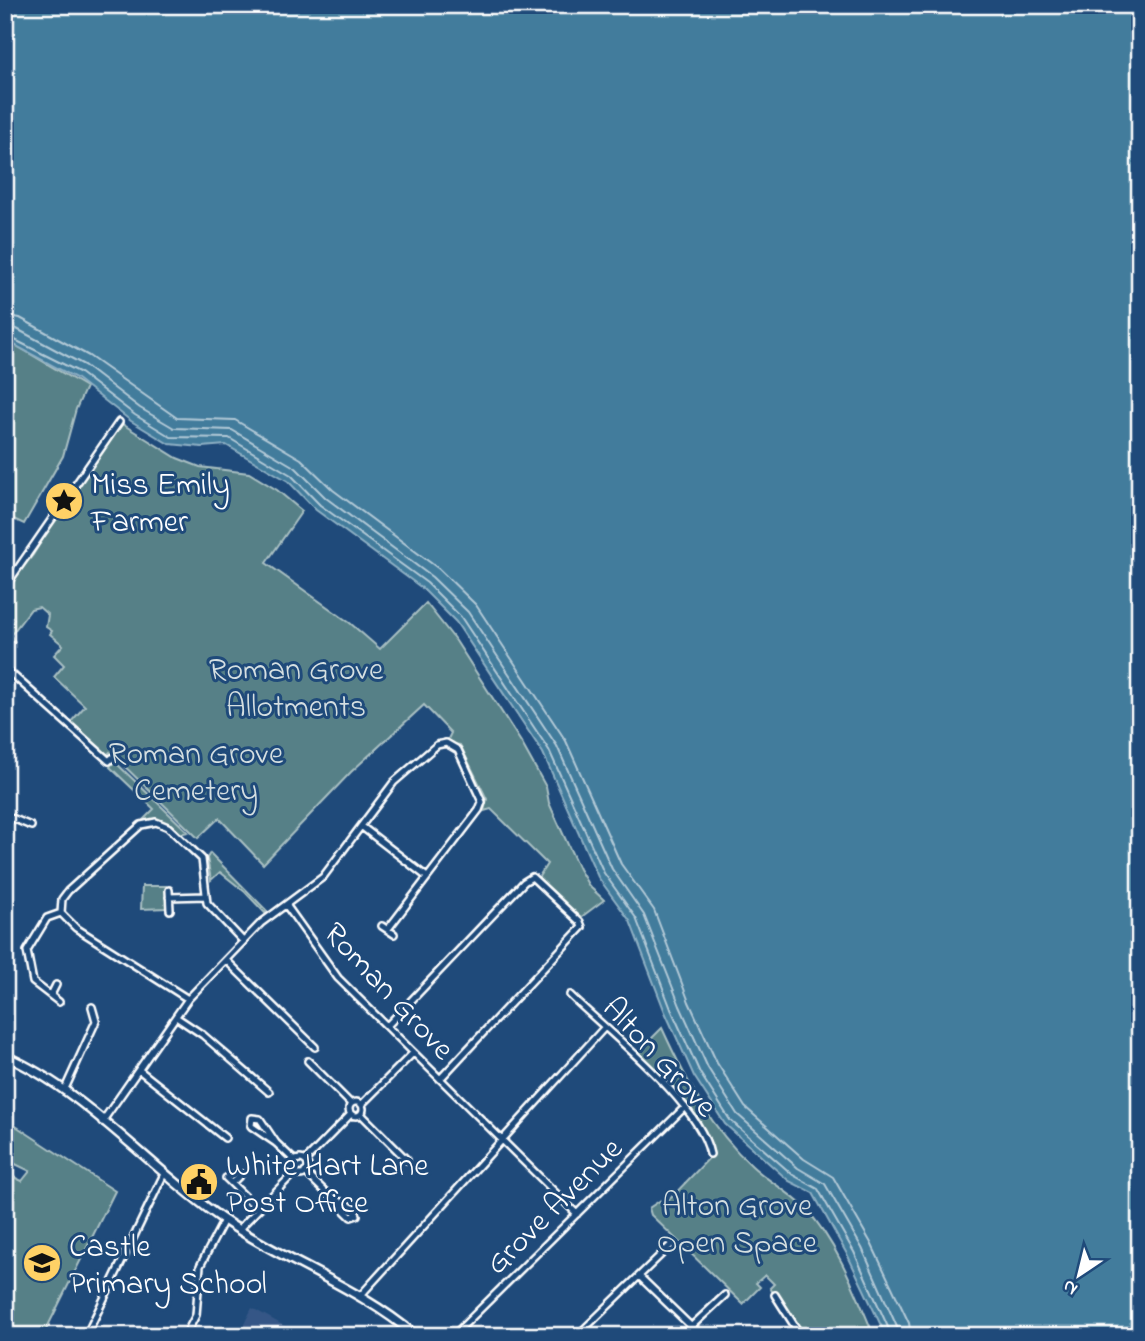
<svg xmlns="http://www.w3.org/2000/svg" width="1145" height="1341" viewBox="0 0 1145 1341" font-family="'Indie Flower',sans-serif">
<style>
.built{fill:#355786}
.green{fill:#568087;stroke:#aac0c3;stroke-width:2}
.water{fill:#427b9c;stroke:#8eb0c4;stroke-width:2}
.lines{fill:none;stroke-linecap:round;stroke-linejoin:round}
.shore{stroke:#b3cad7;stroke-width:2}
.street-casing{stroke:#fff;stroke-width:10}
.secondary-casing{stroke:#fff;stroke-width:12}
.street{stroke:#1f4a7a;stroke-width:5}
.secondary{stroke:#1f4a7a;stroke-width:7}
.labels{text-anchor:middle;stroke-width:6;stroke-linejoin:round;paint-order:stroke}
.poi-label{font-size:32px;fill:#fff;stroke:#1f4a7a;text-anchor:start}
.park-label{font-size:32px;fill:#d5dfe1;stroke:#1f4a7a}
.street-label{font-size:32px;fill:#fff;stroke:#1f4a7a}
</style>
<rect width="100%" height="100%" fill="#1f4a7a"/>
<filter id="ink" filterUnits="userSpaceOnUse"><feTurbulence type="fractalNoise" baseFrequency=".0143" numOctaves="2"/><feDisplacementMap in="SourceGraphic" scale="14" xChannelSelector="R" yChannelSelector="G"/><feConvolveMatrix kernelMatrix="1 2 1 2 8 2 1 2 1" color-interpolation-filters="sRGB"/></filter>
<g filter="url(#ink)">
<path class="built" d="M252,1308L290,1329L302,1336H238Z"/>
<path class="green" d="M5,339L86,387L76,409L63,456L24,524L5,515Z
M119,422L177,458L200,467L249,473L277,490L302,511L266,563L350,623L380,649L426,603L456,641L521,742L546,787L549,803L579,869L589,886L604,900L580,918L538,878L547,864L491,809L484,811L487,799L460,745L446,743L451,733L424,705L351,772L263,864L219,818L198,838L110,752L107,755L70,723L85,706L54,677L64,665L54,655L63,645L50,634L52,631L46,627L48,615L39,607L31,609L11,635L15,643L5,634L14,619L5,612V590L33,555L97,450Z
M114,761L188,832L180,834C168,822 156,817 139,824L154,809L110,767Z
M210,853L267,911L265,913L245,892L220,872L211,880L207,858Z
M142,886H166L167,908L141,909Z
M662,1028C685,1078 710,1128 752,1166C768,1181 791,1193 806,1209C838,1244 856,1293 874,1336H801L770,1288L774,1284L765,1275L756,1283L760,1287L743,1304L651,1215L649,1208L661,1200L668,1201L713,1154C701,1109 670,1085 637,1053Z
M5,1119L115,1191L43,1336H5V1227L13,1211L5,1207V1187L10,1177L5,1173L22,1181L30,1171L5,1159Z"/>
<path class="water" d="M5,5H1140V1336H886L848,1256L813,1193L789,1181L725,1124L694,1076L665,1012L630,921L598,877L543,753L456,622L422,588L316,510L288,481L226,445L202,447L169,444L131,421L76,378L5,340Z"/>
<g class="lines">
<path class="shore" d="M5,315L20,318L89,356L177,418L235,420L301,459L333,490L439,569L476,605L566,741L621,864L654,910L689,1002L717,1063L745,1107L804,1159L833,1177L871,1243L909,1323L911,1336
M5,326L15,328L84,365L140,408L174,428L232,430L296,468L326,498L432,577L468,612L557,746L612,869L644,915L680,1006L708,1068L737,1114L798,1168L825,1184L862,1248L901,1336
M5,335L79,372L135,415L171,437L229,438L291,475L320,505L427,583L461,617L549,750L604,873L636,918L671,1009L700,1073L730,1120L793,1175L818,1189L854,1252L892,1336"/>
<g class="street-casing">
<path id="street" d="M5,587L119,422
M5,668L109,761L112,758
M5,815L31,826
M361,826L427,877
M169,890L170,910
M169,897L206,896
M286,905L338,978L577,1214
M61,913L62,899L68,891L141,825L156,822L168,827L202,859L207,903L243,941
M61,913L76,928L188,999
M382,926L394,934
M226,960L315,1047
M51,995L56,985
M570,995C609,1033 699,1102 710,1154
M59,1002L33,982L27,951L47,918L61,913
M176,1017L203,1035L269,1092
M387,1026L524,882L532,877L580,922L582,927L440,1079
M308,1061L351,1104
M139,1070L225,1138
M64,1091L96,1021L92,1007
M349 1109a7 7 0 1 1 14 0a7 7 0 1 1-14 0Z
M362,1104L413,1053
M362,1115L407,1160
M102,1122L188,999L261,923L323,877L394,782L437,745L446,743L458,750L482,802L479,810L388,929
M276,1143L260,1119L252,1118L251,1126L276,1143L295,1161
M292 1167a8 8 0 1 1 16 0a8 8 0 1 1-16 0Z
M305,1161L351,1114
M305,1172L351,1217L357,1215L353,1208L333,1198
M226,1178L258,1209
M232,1183L241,1174
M239,1229L295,1172
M639,1276L701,1336
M775,1295L801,1336
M360,1296L604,1028
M86,1336L164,1174
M185,1336L196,1315L200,1266L224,1220
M453,1336L685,1107
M577,1336L673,1243
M681,1336L725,1295"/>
</g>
<g class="secondary-casing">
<path id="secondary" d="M5,1056C83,1089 151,1169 221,1218C284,1262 358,1286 416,1336"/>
</g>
<use href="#street" class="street"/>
<use href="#secondary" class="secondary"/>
</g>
</g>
<defs>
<g id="sight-disc" transform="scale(2.0125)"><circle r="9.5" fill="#ffd166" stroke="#1f4a7a"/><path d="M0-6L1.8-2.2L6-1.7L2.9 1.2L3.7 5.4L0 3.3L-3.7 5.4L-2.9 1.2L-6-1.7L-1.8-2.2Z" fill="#111"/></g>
<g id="civic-disc" transform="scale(2.0125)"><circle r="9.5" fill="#ffd166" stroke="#1f4a7a"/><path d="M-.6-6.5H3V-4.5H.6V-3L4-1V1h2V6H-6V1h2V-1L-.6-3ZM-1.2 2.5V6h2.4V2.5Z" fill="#111"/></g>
<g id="school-disc" transform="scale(2.0125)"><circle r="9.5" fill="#ffd166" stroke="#1f4a7a"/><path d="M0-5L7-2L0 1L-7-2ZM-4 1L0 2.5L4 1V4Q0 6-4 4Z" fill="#111"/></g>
</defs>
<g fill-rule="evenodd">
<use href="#sight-disc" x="64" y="501"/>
<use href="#civic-disc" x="199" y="1182"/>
<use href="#school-disc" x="42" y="1263"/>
</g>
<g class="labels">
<g class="poi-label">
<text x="91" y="494">Miss Emily<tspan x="91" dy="37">Farmer</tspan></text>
<text x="226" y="1175">White Hart Lane<tspan x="226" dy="37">Post Office</tspan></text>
<text x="69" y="1256">Castle<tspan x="69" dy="37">Primary School</tspan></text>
</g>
<g class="park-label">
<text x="296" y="679">Roman Grove<tspan x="296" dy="37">Allotments</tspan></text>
<text x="196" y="763">Roman Grove<tspan x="196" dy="37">Cemetery</tspan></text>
<text x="737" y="1215">Alton Grove<tspan x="737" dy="37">Open Space</tspan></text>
</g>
<g class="street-label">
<text transform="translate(390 990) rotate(47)" y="11">Roman Grove</text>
<text transform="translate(661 1056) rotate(47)" y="11">Alton Grove</text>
<text transform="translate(553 1205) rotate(-45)" y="11">Grove Avenue</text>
</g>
</g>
<rect width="1145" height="1341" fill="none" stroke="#1f4a7a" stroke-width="28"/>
<rect x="14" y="14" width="1117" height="1313" fill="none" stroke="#fff" stroke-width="2.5" filter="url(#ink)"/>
<g transform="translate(1079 1275) rotate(215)" stroke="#1f4a7a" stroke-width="5" paint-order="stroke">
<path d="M0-5L12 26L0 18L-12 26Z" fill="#ffffff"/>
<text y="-10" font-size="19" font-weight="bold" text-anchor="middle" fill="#ffffff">N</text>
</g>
</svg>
